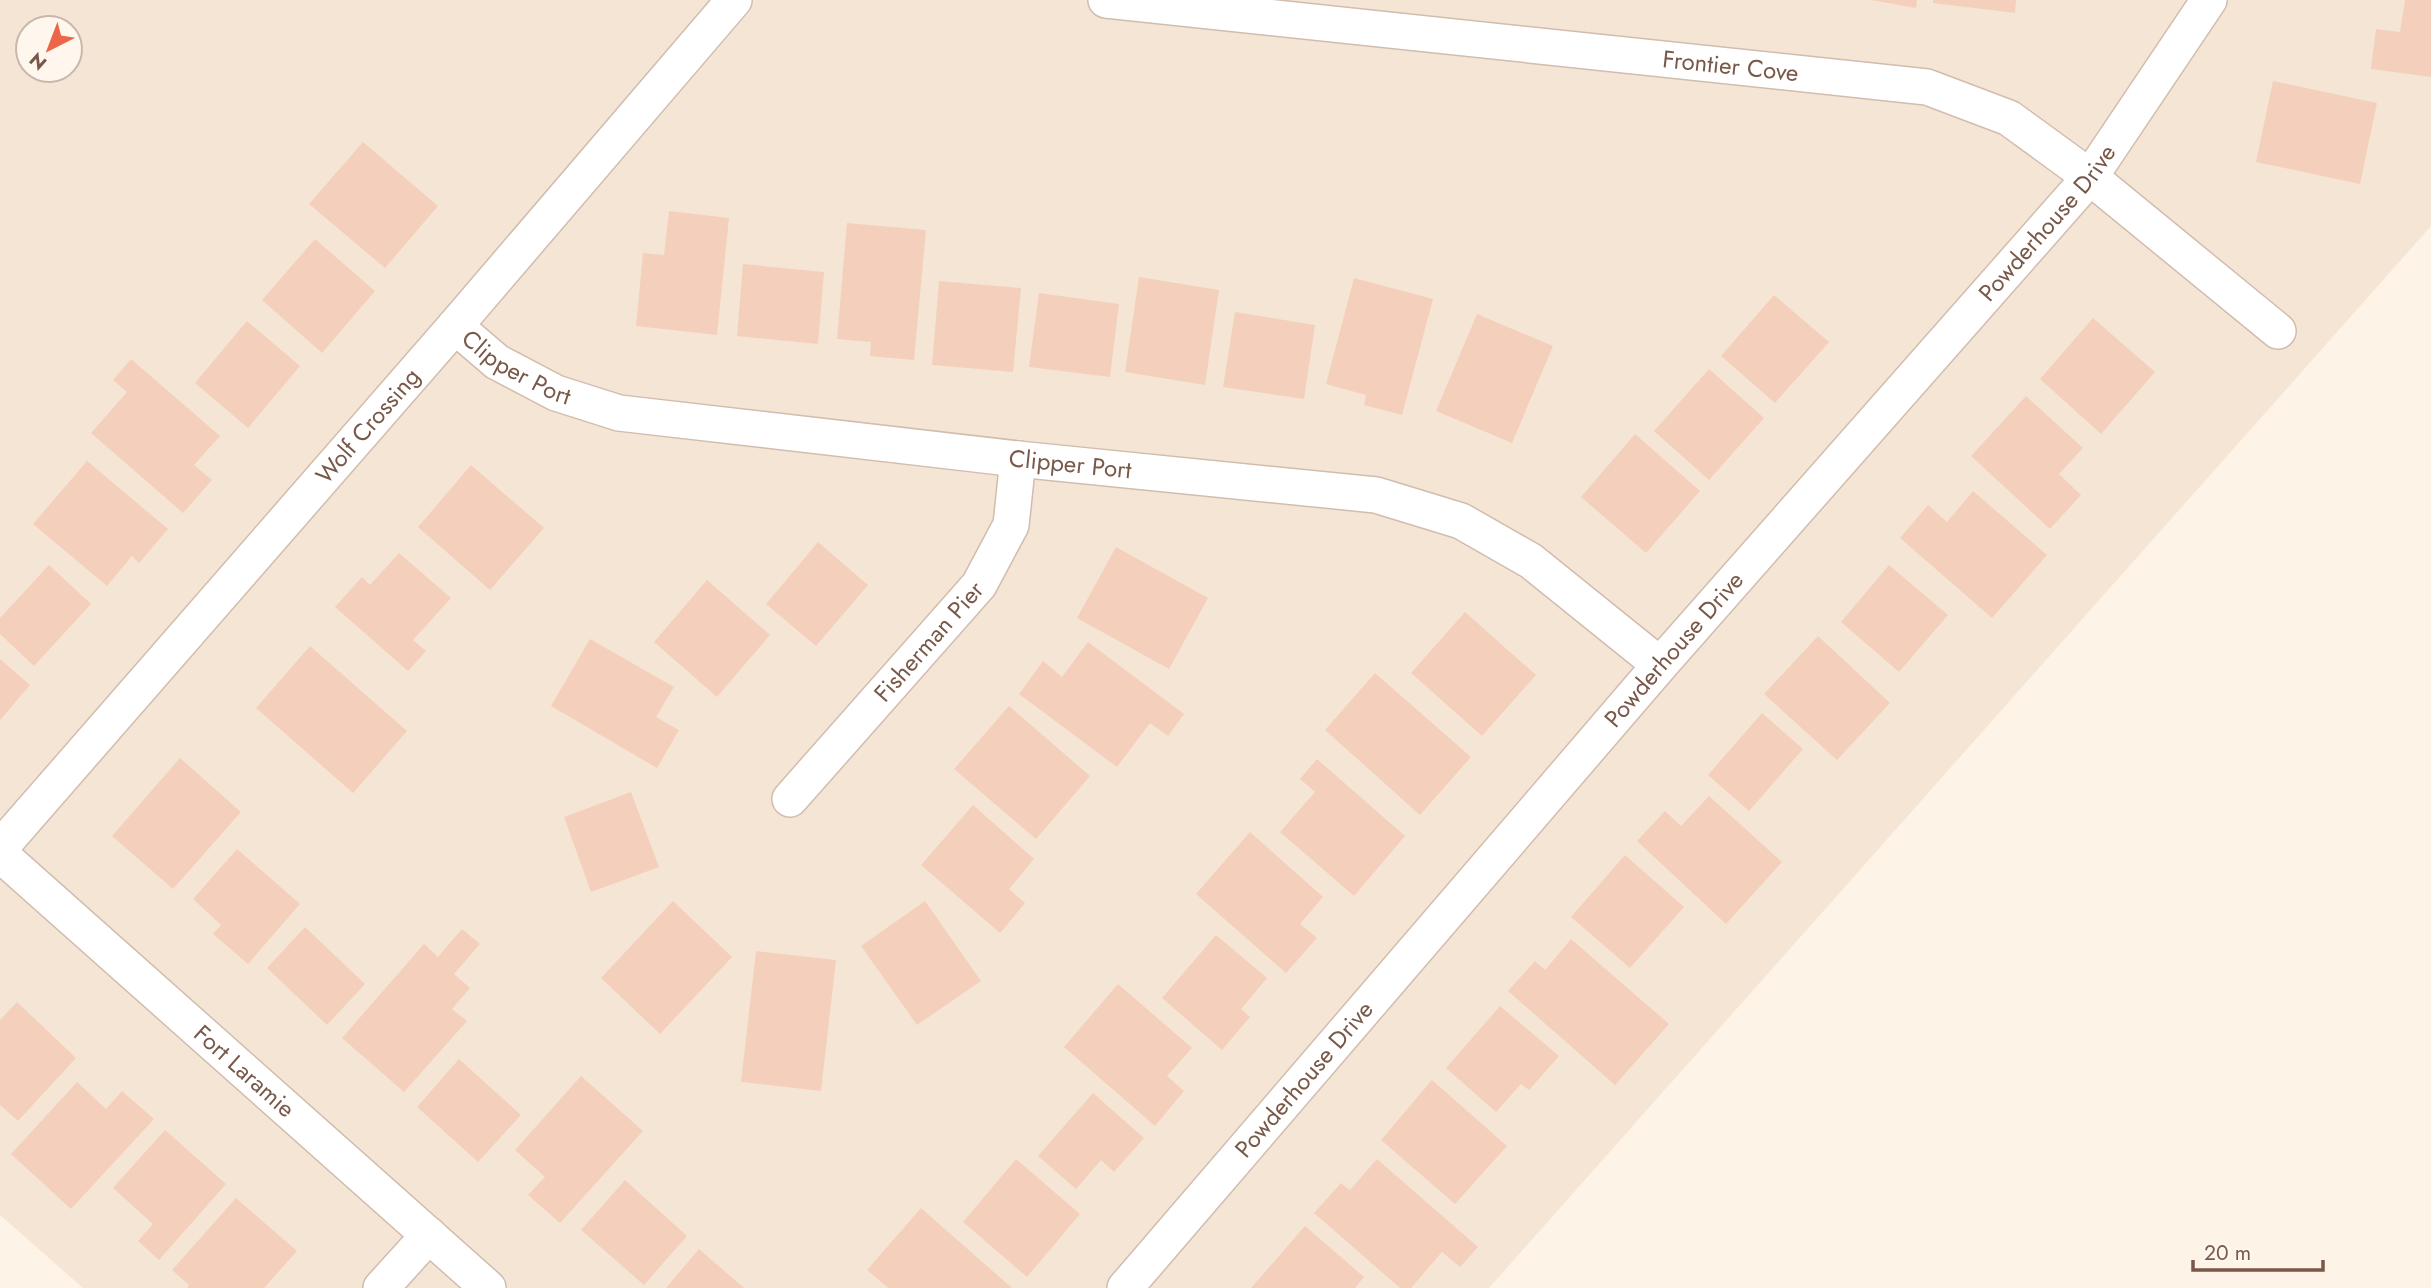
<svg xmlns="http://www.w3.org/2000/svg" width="2431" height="1288" viewBox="0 0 2431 1288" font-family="Jost,sans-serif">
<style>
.residential{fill:#f5e5d4;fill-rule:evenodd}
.building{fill:#f4d0bc}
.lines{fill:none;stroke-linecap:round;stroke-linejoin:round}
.minor-casing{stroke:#d2bcae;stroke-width:38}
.minor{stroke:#fff;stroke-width:35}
.labels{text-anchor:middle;stroke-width:7;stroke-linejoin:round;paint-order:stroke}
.street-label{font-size:24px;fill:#785849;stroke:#fff7ed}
</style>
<rect width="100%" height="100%" fill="#fdf3e6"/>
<path class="residential" d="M0,0H2431V226L1489,1288H83L0,1215ZM28,28H70V70H28Z"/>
<path class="building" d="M1871,0H1917L1916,8Z
M1933,0H2016L2015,13L1933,3Z
M2405,0H2431V77L2371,69L2376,29L2400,32Z
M2273,81L2377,103L2360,184L2256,162Z
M363,142L438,206L385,268L309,204Z
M669,211L729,218L717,335L636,326L643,253L664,255Z
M847,223L926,230L914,360L870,356L871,342L837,339Z
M315,239L375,291L322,353L262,300Z
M743,264L824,272L818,344L737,336Z
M1139,277L1219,290L1205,385L1125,372Z
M1354,278L1433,299L1402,415L1364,405L1366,395L1326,384Z
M939,281L1021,288L1013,372L932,365Z
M1039,293L1119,304L1110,377L1029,367Z
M1774,295L1829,342L1775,403L1721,356Z
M1235,312L1315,325L1304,399L1223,387Z
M1477,314L1553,346L1512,443L1436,411Z
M2093,318L2155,372L2101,434L2040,379Z
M247,321L300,366L248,428L195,383Z
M131,359L220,436L194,465L212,480L183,513L91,433L127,392L113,380Z
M1709,369L1764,418L1709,480L1654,431Z
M2026,396L2083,448L2059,474L2081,495L2050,529L1971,456Z
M1635,434L1700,491L1646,553L1581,497Z
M87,461L168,529L139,563L132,556L107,586L33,524Z
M471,465L544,528L490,590L418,527Z
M1973,491L2047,555L1992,618L1900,538L1928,505L1947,522Z
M818,542L868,585L816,646L766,604Z
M1116,547L1208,598L1169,669L1077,618Z
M399,553L451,598L413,640L426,651L408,671L335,607L362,577L370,585Z
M49,565L91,604L34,666L0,634V618Z
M1889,565L1948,615L1899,672L1841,622Z
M707,580L770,635L717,697L654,642Z
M1465,612L1536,675L1482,736L1411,673Z
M1818,636L1890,703L1837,760L1764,694Z
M590,639L674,687L656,717L679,730L657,768L551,706Z
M1088,642L1184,714L1168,736L1150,723L1117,767L1019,694L1043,661L1062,677Z
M310,646L407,731L353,793L256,708Z
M0,659L30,685L0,720Z
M1375,673L1471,757L1420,815L1325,730Z
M1009,706L1090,776L1036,839L954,769Z
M1762,713L1803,749L1749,811L1708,775Z
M180,758L241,812L173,889L112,836Z
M1317,759L1405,836L1354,896L1280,832L1315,792L1300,779Z
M631,792L659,867L591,892L564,817Z
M1709,796L1782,862L1726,924L1637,841L1665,811L1681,826Z
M973,805L1034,859L1009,889L1025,903L1000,933L921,865Z
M1250,832L1323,897L1300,924L1317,938L1286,973L1196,894Z
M237,849L300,904L248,964L213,934L221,925L193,899Z
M1625,855L1684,907L1630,968L1571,917Z
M673,901L732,957L660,1034L601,978Z
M925,901L981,981L917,1025L861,946Z
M305,927L365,984L327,1025L267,968Z
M462,929L480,944L454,974L470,988L452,1009L467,1021L404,1092L342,1038L424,944L438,957Z
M1216,935L1267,978L1241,1009L1250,1017L1222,1050L1162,998Z
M1571,939L1669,1024L1615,1085L1508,991L1535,961L1545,970Z
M756,951L836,960L821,1091L741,1082Z
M1118,984L1192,1048L1167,1076L1184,1091L1155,1126L1064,1047Z
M17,1002L76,1058L18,1121L0,1105V1020Z
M1500,1006L1559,1056L1529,1090L1521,1084L1496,1112L1446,1068Z
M459,1059L521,1115L478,1162L417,1107Z
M581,1076L643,1131L560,1223L528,1195L545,1177L515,1150Z
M1432,1080L1507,1146L1455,1204L1381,1140Z
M77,1082L106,1109L122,1091L154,1119L71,1209L11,1154Z
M1093,1093L1144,1138L1114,1172L1101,1160L1076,1189L1038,1156Z
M165,1130L226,1184L159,1260L138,1241L153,1224L113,1188Z
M1016,1159L1080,1214L1027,1277L963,1222Z
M1377,1159L1478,1247L1460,1267L1442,1252L1411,1288H1400L1314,1213L1341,1183L1350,1190Z
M625,1180L687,1236L644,1285L581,1230Z
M236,1198L297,1251L264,1288H187L189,1285L172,1270Z
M921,1208L1012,1288H888L867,1270Z
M1305,1226L1364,1277L1355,1288H1251Z
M699,1249L744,1288H666Z"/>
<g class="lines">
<g class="minor-casing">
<g id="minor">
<path id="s1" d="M1106,0L1927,87L2009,118L2090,177L2278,331"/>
<path id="s2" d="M455,326L497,362L556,393L619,413L1018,459L1376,495L1461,521L1531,561L1660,665"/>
<path id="s3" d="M790,799L979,585L1011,525L1018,459"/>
<path id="s4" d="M0,848L455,326L734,0"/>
<path id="s5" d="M0,854L488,1288"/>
<path d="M381,1288L429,1235"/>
<path id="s6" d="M1125,1288L1660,665L2090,177L2209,0"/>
</g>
</g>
<use href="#minor" class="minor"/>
</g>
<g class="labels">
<g class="street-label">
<text dy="8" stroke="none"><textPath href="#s1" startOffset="628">Frontier Cove</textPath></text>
<text dy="8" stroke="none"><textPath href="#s6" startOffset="1409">Powderhouse Drive</textPath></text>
<text dy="8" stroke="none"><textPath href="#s2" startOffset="75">Clipper Port</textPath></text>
<text dy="8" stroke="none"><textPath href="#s4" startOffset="560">Wolf Crossing</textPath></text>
<text dy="8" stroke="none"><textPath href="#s2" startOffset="642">Clipper Port</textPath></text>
<text dy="8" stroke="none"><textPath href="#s3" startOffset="210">Fisherman Pier</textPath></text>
<text dy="8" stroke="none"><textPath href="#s6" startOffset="842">Powderhouse Drive</textPath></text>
<text dy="8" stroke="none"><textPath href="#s5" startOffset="327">Fort Laramie</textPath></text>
<text dy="8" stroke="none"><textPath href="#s6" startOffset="275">Powderhouse Drive</textPath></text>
</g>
</g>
<g transform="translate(49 49) rotate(222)"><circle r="33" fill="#fff7ed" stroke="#c9b7ab" stroke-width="2"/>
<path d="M0-5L12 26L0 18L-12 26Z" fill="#ec6546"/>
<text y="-10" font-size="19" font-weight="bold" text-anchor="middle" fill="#785849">N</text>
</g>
<path d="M2193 1260v10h130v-10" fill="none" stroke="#785849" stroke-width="3.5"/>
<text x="2204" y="1260" font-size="21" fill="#785849" stroke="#fff7ed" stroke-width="5" paint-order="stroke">20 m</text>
</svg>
